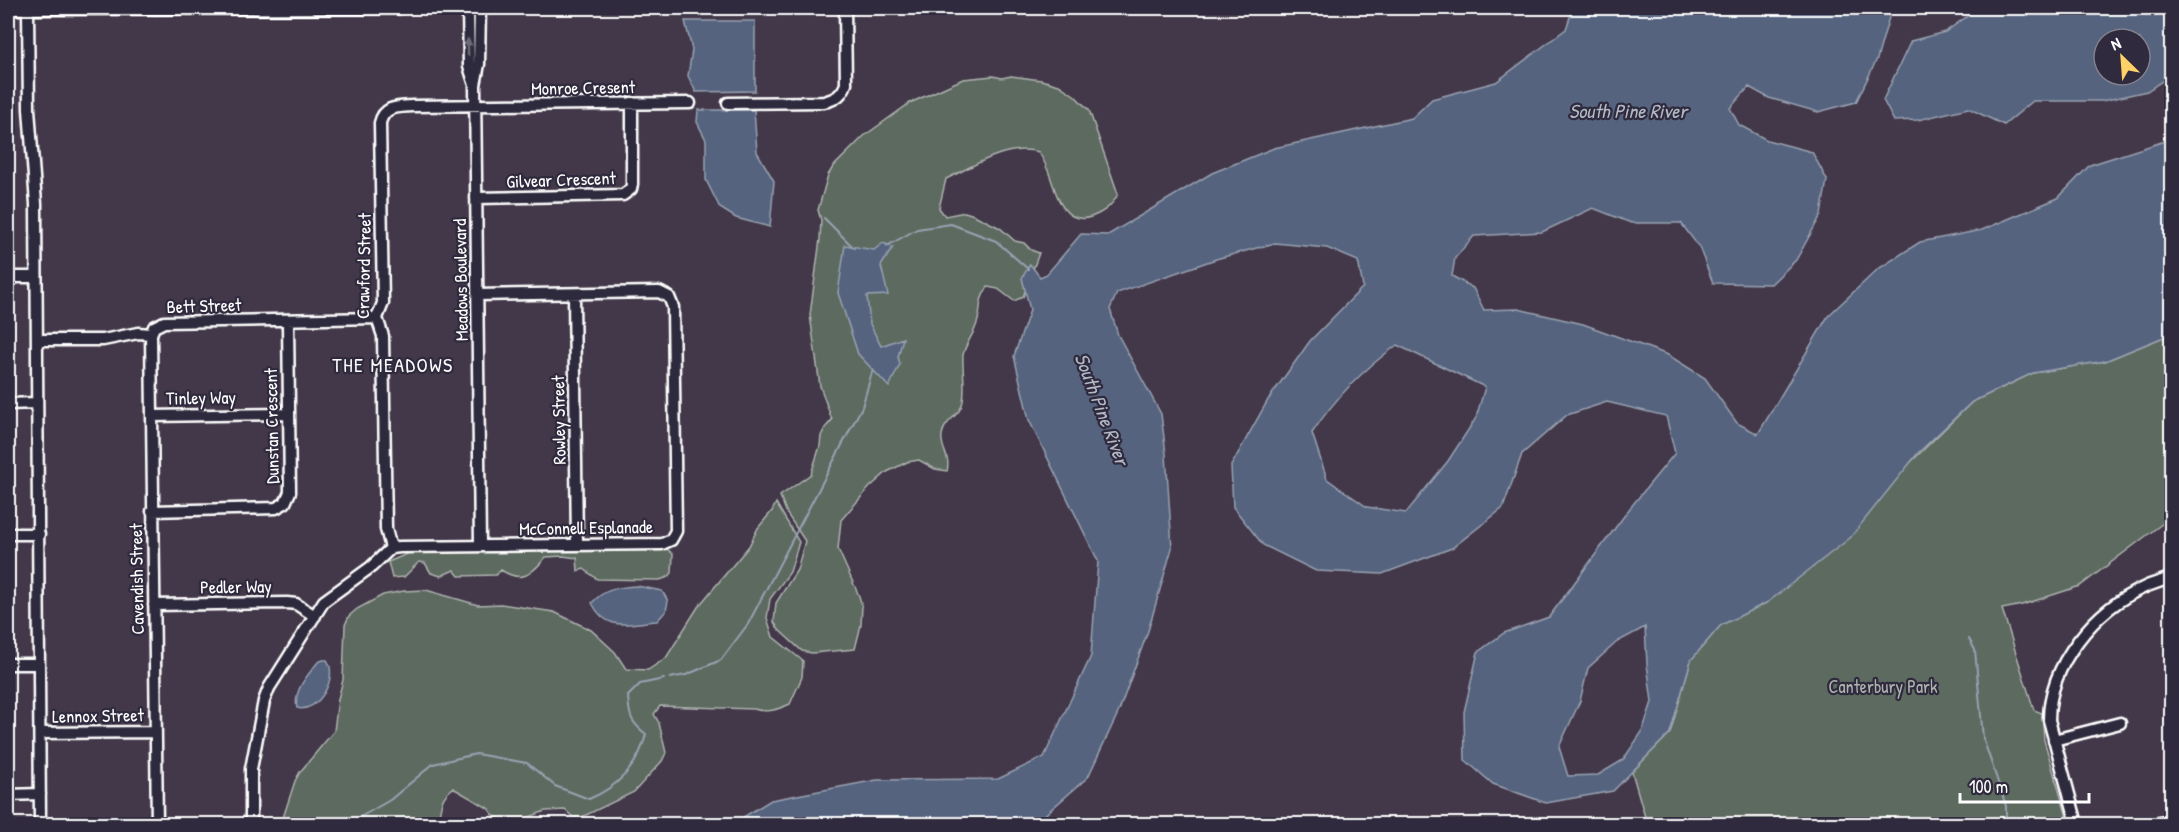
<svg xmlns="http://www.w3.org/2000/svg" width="2179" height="832" viewBox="0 0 2179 832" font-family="'Patrick Hand',sans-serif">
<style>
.green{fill:#5d6a60;stroke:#aeb4b0;stroke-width:1.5}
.water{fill:#55647f;stroke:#99a2b2;stroke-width:1.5;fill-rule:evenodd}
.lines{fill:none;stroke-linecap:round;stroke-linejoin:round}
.stream{stroke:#99a2b2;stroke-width:2}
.minor-casing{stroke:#fff;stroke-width:15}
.minor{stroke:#2f2a3d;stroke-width:10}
.oneway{fill:#6d6a77}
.labels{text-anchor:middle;stroke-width:4.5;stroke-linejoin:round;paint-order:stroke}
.street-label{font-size:18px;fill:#fff;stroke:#2f2a3d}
.park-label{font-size:18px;fill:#aeb4b0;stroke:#2f2a3d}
.water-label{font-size:20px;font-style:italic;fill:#b2b9c5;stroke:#2f2a3d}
.neighbourhood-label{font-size:20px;letter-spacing:1.5px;fill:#fff;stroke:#2f2a3d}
</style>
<rect width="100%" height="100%" fill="#433849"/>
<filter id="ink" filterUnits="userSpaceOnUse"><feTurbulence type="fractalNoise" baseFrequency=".0167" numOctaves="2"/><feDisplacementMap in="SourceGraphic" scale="12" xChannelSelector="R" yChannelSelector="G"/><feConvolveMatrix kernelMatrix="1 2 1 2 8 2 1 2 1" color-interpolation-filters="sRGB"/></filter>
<g filter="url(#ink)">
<path class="green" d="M993,76L1002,78L1011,76L1041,80L1059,85L1074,95L1089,110L1118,194C1112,206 1104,212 1091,217C1062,226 1056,192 1049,173C1046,165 1043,159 1039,152C1007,143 974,166 946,179L939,208L945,216L965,212L974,215L1000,228L1015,241L1024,243L1031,250L1039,253L1023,297L1014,301L998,289L988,287C976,303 983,310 976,326C973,335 965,345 963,355C962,370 966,386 963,401C961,416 944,420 942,435C940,450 951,455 947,471L935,469L919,460L907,462L887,472L870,487L841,520L838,549L859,596L862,606L861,625L855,649L812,653L802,651L779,630L774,622L776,603L797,570L805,541L787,514L780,496L811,474L820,446L821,436L825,428L832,420L820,386L810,315L820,239L821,220L818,210L828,175L833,167L864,136L910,103L963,79Z
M2171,334V517L2080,586L2022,605L2002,609L2034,710L2042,713L2044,740L2069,824H1647L1632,772L1670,733L1691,660L1721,625L1768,602L1972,402L2033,373L2105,361Z
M776,503L799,542L790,572L770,599L767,618L773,637L803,661L802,677L790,704C777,710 767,713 754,709L660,706L654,714L659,723L666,753L662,761L634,792L582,817H573L565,810L545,811L522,820L502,819L495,817L488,808L453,788C437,800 443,809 436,824H281L295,781L300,772L334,731L338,699L343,680L345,625L349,616L357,609L383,595L404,591L426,590L478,605L501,604L554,612L591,630L615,652L626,669L648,670L666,658L698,607L749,546L758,528L772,511Z
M667,549L673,554L672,573L668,577L660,580L597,579L584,569L578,571L577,558L563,556L546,557C531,574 523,584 501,570L496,575L459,576L454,570L441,576L431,573L425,563L419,562L404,577L392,578L388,562L412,552Z"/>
<path class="water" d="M1573,8H1886L1890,14L1877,59L1856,102L1818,112L1769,98L1749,87L1730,108L1739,125L1767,140L1812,152L1827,180L1821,215L1796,260L1771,284L1713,283L1699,247L1681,223H1631L1593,208L1542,232L1474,236L1455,258L1452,276L1473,288L1484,310L1518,309L1583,324L1668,355L1705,378L1737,423L1758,434L1828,316L1878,269L1920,242L1982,230L2058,198L2090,165L2171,139V334L2105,361L2033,373L1972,402L1918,453L1850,538L1768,602L1721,625L1691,660L1670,733L1613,791L1546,803L1493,784L1465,760L1464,712L1478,652L1504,633L1549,617L1630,508L1675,453L1666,416L1607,402L1567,415L1522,454L1503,508L1452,548L1382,574L1316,571L1263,545L1233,507L1231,466L1268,400L1310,341L1363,287L1358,261L1327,248L1275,243L1216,259L1117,293L1110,309L1118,335L1161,414L1166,454L1172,548L1148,631L1119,711L1088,777L1040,819L1028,824H732L771,800L877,780L998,779L1044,757L1091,656L1098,561L1029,420L1014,356L1030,310L1022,278L1030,264L1040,277L1047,274L1081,234L1108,235L1212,173L1274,148L1412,118L1432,99L1496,82L1566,29ZM1397,345L1485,387L1476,418L1448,461L1406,513L1367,507L1327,479L1312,433C1335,398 1364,369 1397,345ZM1645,627L1647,664L1652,702L1642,732L1623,760L1598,775L1568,776L1559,747L1580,701L1588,668L1617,642Z
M1979,8H2171V75L2147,91L2102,101H2033L2004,125L1968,108L1918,120L1894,121L1883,100L1911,41L1945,32ZM2104,39H2140V75H2104Z
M685,21H755V91L696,92L688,76L692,50Z
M698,110H754L757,152L774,181L770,227L736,218L720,208L706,180V140L697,122Z
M883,243L893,247L881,266L888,295L867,296L870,324L881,346L903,338L898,357L900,364L889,387L858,354L838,293L845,245L874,250Z
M637,586L662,591L668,601L666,611L657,621C628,623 607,633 592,603C603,589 620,587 637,586Z
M323,660H327C339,677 318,714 297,708C293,690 308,675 318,662Z"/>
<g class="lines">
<path class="stream" d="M824,218L854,248
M887,246L917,229L951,224L996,241L1028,269
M1969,639L1975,650L1983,738L2006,806V824
M670,678L686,675L721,660L748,624L862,407L873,369
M348,824L390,800L433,764L476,754L527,763L555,786L589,799C618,787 639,765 646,734C630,722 629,715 628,696L640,684L664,679"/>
<g class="minor-casing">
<path id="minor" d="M468,8L469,66L474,82
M480,8L479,64L475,85L480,546
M8,9L400,8
M28,9L29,109L36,204L40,824
M728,103L824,102C836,99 842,95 846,84L845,8
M476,198L623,195L631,189L632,184V103
M8,277H36
M574,295L577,545
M151,334L157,824
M37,340H103L138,333L151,334L154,327L164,322L377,318
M8,404L37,403
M152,416L287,414
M152,511L276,508L285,503L290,492L288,321
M8,534H39
M391,548L386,529L383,336L377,318L383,303L380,123C384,106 397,107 412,106L690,103
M154,605L287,603L296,604L315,616
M8,664H39
M40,733L156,732
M2054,740L2120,723
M8,795L40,794
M251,824V769L264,701L269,688L324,601L371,567L391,548L400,547L662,544L671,540L676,531L673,307L669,297L659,292L478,295
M2077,824L2049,720C2049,664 2095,609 2145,587C2154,583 2163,581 2172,577
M2155,824L2172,820"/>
</g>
<use href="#minor" class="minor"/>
</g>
<defs><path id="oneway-solid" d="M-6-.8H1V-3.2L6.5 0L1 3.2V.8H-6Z" transform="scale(1.5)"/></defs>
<use class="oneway" href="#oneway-solid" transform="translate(468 47) rotate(-91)"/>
</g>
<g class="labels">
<g class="street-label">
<text transform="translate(583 88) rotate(-1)" y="6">Monroe Cresent</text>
<text transform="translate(561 180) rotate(-2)" y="6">Gilvear Crescent</text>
<text transform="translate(364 266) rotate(-89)" y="6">Crawford Street</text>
<text transform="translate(461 280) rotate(-91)" y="6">Meadows Boulevard</text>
<text transform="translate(204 306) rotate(-2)" y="6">Bett Street</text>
<text transform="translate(201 398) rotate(-1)" y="6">Tinley Way</text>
<text transform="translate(559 420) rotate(-91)" y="6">Rowley Street</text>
<text transform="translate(272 426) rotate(-91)" y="6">Dunstan Crescent</text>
<text transform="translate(586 528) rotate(-1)" y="6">McConnell Esplanade</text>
<text transform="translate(137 579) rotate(-91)" y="6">Cavendish Street</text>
<text transform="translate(236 587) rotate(-1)" y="6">Pedler Way</text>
<text transform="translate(98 716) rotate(-1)" y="6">Lennox Street</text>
</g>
<g class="park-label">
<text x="1883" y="693">Canterbury Park</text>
</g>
<g class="water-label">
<text x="1628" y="118">South Pine River</text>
<text transform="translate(1102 409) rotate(69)" y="7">South Pine River</text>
</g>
<g class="neighbourhood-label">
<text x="393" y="372">THE MEADOWS</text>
</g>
</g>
<rect width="2179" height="832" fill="none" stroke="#2f2a3d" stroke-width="30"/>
<rect x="15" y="15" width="2149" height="802" fill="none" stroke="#fff" stroke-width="2" filter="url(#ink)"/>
<g transform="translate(2122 57) rotate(335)"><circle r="28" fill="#2f2a3d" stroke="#827f8b" stroke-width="1.5"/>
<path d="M0-4.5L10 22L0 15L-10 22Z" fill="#ffd166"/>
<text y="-9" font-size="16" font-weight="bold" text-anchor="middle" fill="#ffffff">N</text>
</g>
<path d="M1960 793v9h129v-9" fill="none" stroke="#ffffff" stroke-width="3"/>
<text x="1969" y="793" font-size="18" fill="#ffffff" stroke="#2f2a3d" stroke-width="4.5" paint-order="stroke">100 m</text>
</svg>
